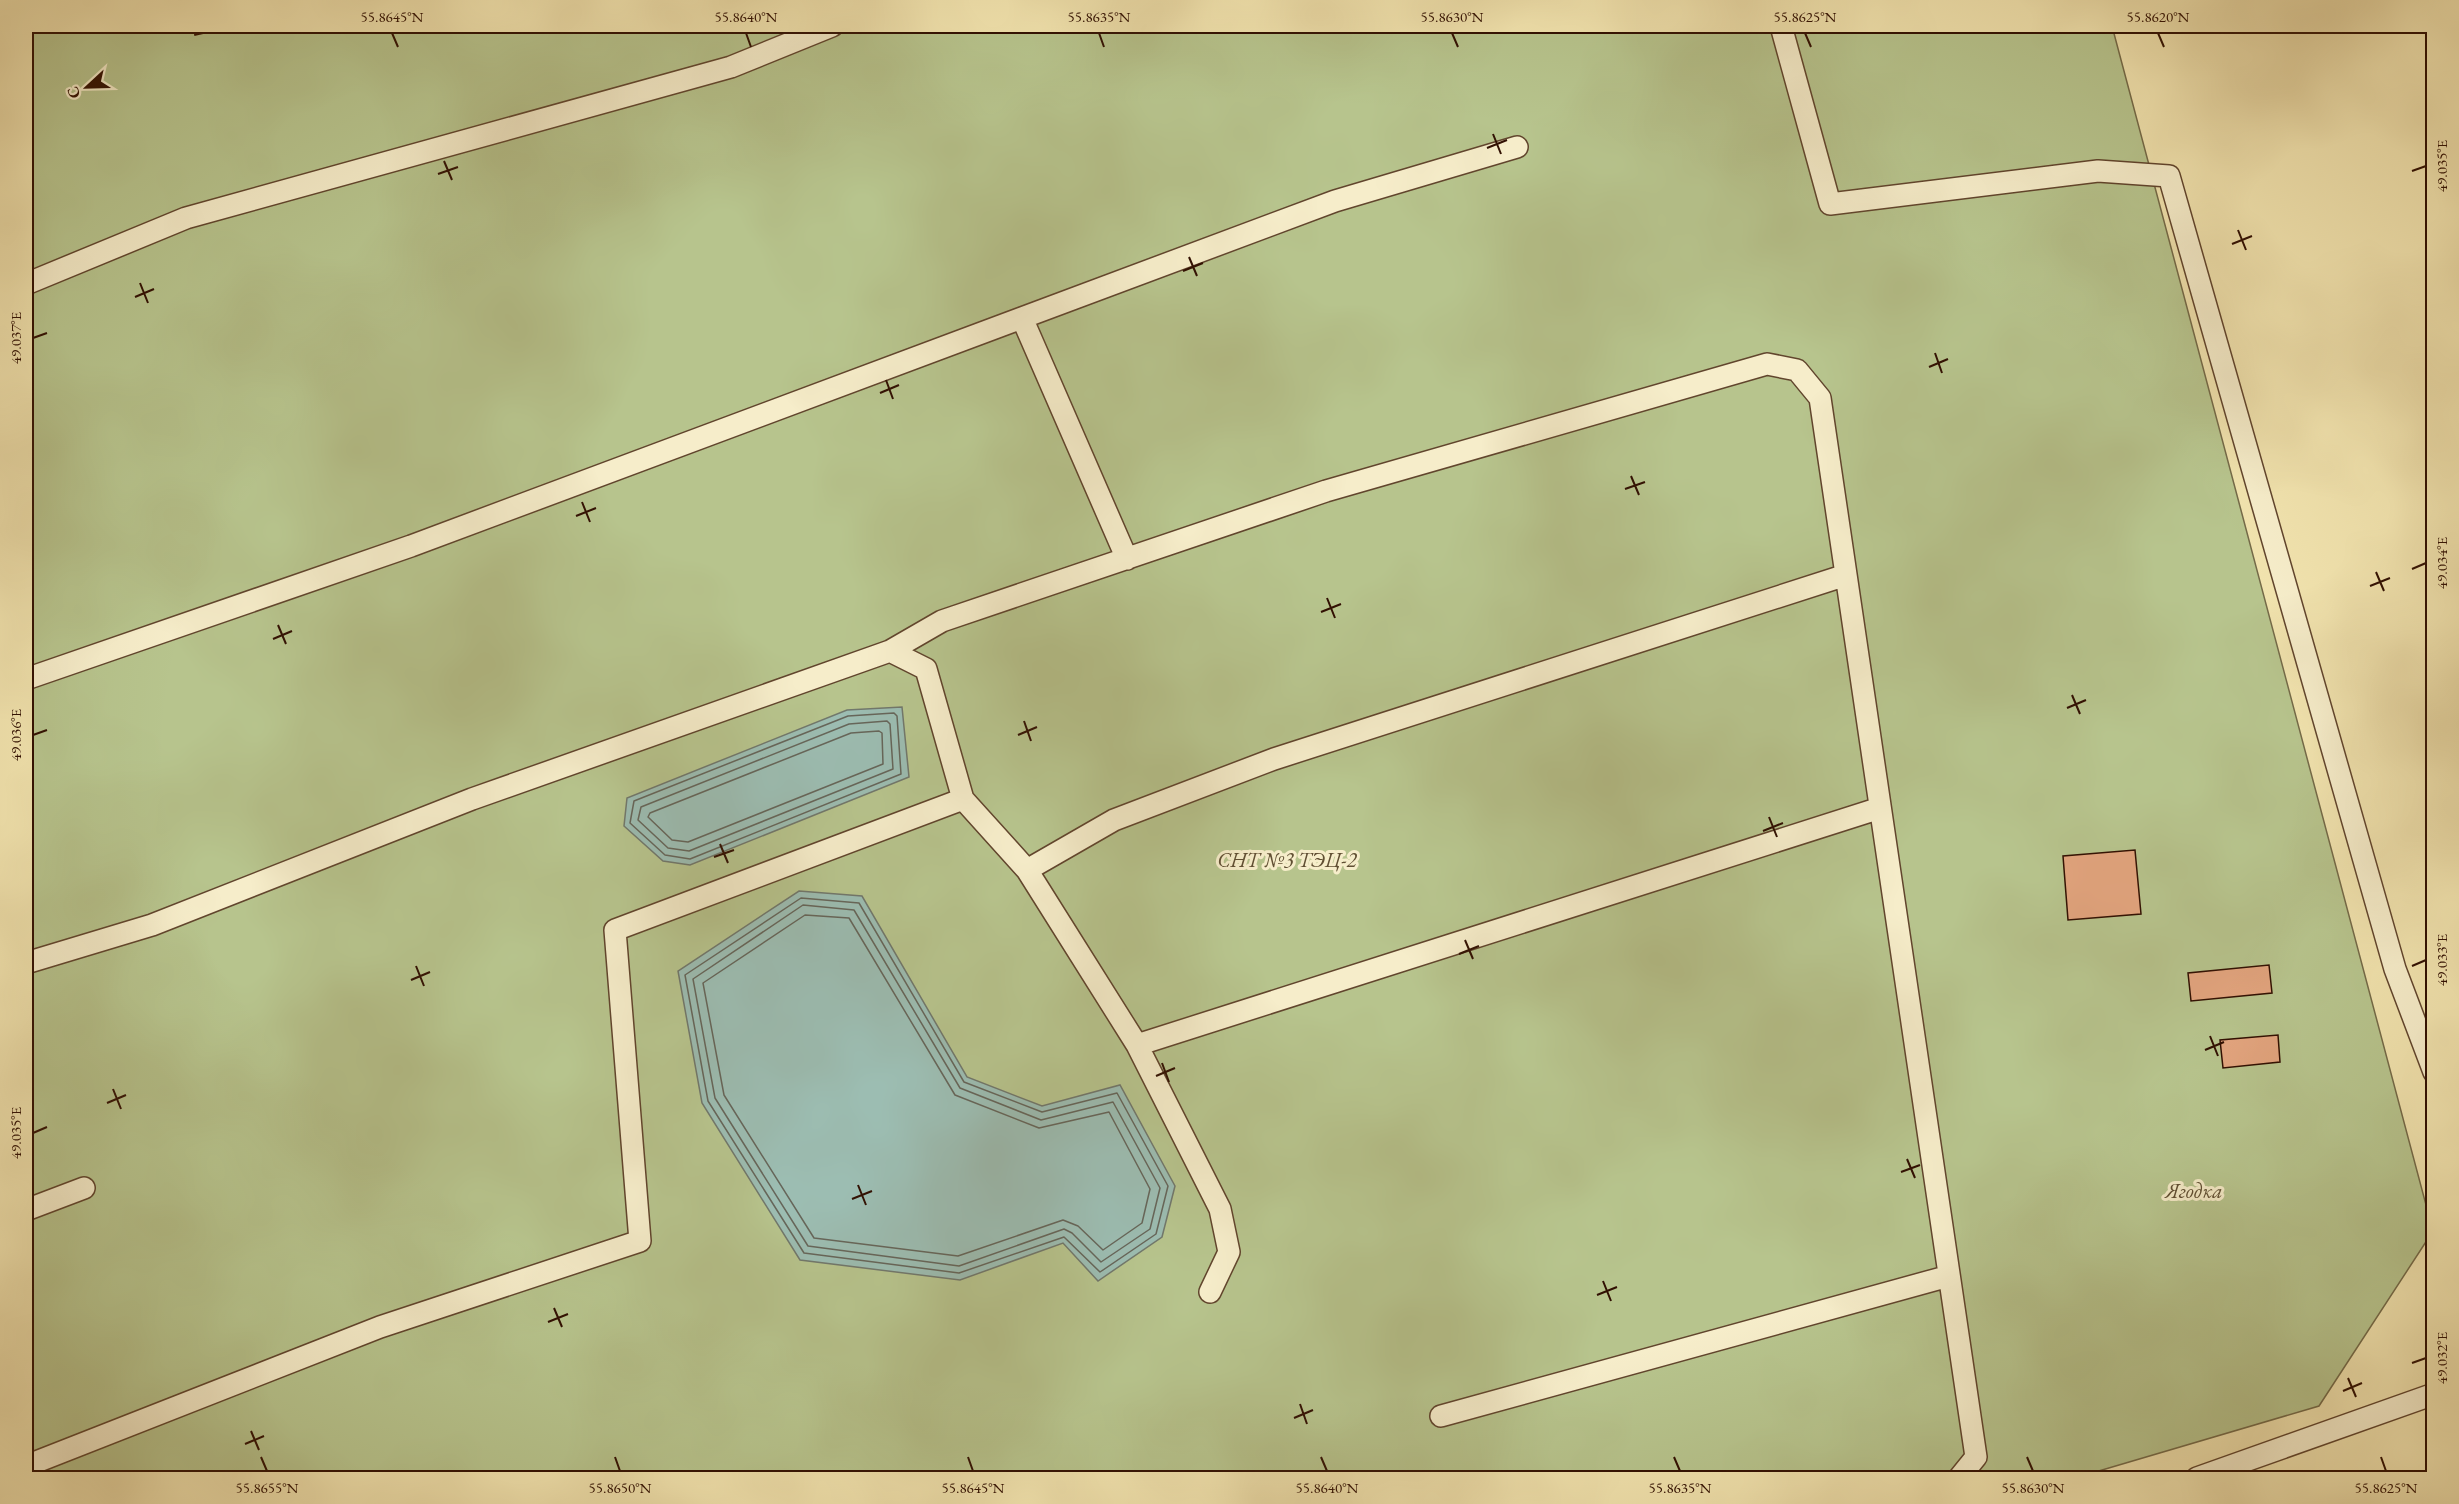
<svg xmlns="http://www.w3.org/2000/svg" width="2459" height="1504" viewBox="0 0 2459 1504" font-family="'EB Garamond',serif">
<style>
.green{fill:#b7c48d;stroke:#746a48;stroke-width:1.5}
.water{fill:#9cbdb2;stroke:#71786c;stroke-width:1.5}
.lines{fill:none;stroke-linecap:round;stroke-linejoin:round}
.shore{stroke:#66665a;stroke-width:1.5}
.building{fill:#e3a57f;stroke:#311002;stroke-width:1.5}
.service-casing{stroke:#61452d;stroke-width:24}
.service{stroke:#f6edca;stroke-width:21}
.ticks{fill:none;stroke:#311002;stroke-width:2}
.labels{text-anchor:middle;stroke-width:6;stroke-linejoin:round;paint-order:stroke}
.park-label{font-size:21px;font-style:italic;fill:#604f33;stroke:#f6edca}
.neatline{fill:none;stroke:#311002;stroke-width:2}
.ticks-label{font-size:15px;text-anchor:middle;fill:#311002}
</style>
<rect width="100%" height="100%" fill="#f1e3ae"/>
<filter id="stains"><feTurbulence type="fractalNoise" baseFrequency=".00333" numOctaves="4"/><feColorMatrix values="0 0 0 0 .2 0 0 0 0 .09 0 0 0 0 .02 0 0 0 .5 -.17"/></filter>
<radialGradient id="worn" r=".72"><stop offset=".6" stop-color="#630" stop-opacity="0"/><stop offset="1" stop-color="#630" stop-opacity=".3"/></radialGradient>
<path class="green" d="M26,26H2112L2433,1231L2319,1406L2075,1478H26Z"/>
<path class="water" d="M902,707L909,777L690,865L663,861L624,826L627,798L847,710Z
M799,891L862,896L967,1077L1042,1106L1120,1085L1175,1186L1162,1237L1098,1281L1063,1243L960,1280L800,1260L702,1103L678,971Z"/>
<g class="lines">
<path class="shore" d="M894,713L897,716L901,774L690,859L665,855L630,823L634,801L848,716Z
M887,721L890,724L893,769L689,851L668,848L638,820L641,807L849,724Z
M879,731L882,733L883,764L688,842L672,840L648,817L650,813L851,733Z
M801,898L859,903L964,1082L1042,1112L1117,1093L1168,1186L1156,1234L1100,1272L1064,1237L959,1273L804,1253L708,1101L685,975Z
M803,905L854,910L960,1088L1041,1120L1113,1102L1160,1188L1150,1229L1101,1262L1072,1233L1064,1229L959,1266L808,1246L715,1098L693,979Z
M805,915L849,918L955,1095L1039,1128L1109,1112L1150,1189L1142,1223L1103,1250L1078,1226L1063,1220L958,1256L814,1238L724,1095L703,983Z"/>
</g>
<path class="building" d="M193,26H225L226,28L195,35Z
M2135,850L2141,914L2068,920L2063,856Z
M2269,965L2272,993L2191,1001L2188,973Z
M2278,1035L2280,1062L2223,1068L2220,1040Z
M2434,1471V1478H2412Z"/>
<g class="lines">
<g class="service-casing">
<path id="service" d="M1781,26L1830,204L2098,171L2169,176L2395,969L2434,1072
M26,284L186,218L731,67L832,26
M1022,318L1127,559
M890,651L926,669L963,799L1027,870L1137,1045L1220,1209L1229,1252L1210,1292
M26,679L411,546L1335,201L1517,147
M1027,870L1114,820L1274,759L1846,575
M26,963L152,925L472,799L890,651L942,621L1326,491L1767,364L1797,370L1820,398L1976,1457L1959,1478
M1137,1045L1880,808
M26,1210L84,1188
M1441,1416L1949,1276
M26,1466L380,1327L640,1241L615,930L963,799
M2197,1478L2434,1394"/>
</g>
<use href="#service" class="service"/>
</g>
<path class="ticks" d="M392,33L398,47M746,33L751,47M1099,33L1104,47M1452,33L1458,47M1805,33L1811,47M2158,33L2164,47M1493,134L1501,154M1487,148L1507,140M444,161L452,180M2412,171L2426,166M438,174L458,167M2238,230L2246,250M2232,244L2252,236M1189,257L1197,276M1183,271L1203,263M140,283L148,303M135,297L154,289M33,338L47,333M1935,353L1942,373M1929,367L1948,359M886,380L893,399M880,393L899,385M1631,476L1639,495M1625,489L1645,482M582,502L590,522M576,516L596,508M2412,569L2426,563M2376,572L2384,591M2370,586L2390,578M1327,598L1335,618M1321,612L1341,604M278,625L286,644M273,639L292,631M2072,695L2080,714M2067,708L2086,700M1024,721L1031,741M33,735L47,730M1018,735L1037,727M1769,817L1777,837M1763,831L1783,823M720,844L728,863M714,857L734,850M1465,940L1473,959M1459,954L1479,946M416,966L424,986M2412,966L2426,960M411,980L430,972M2210,1036L2218,1056M2205,1050L2224,1042M1162,1063L1169,1082M1156,1076L1175,1068M113,1089L121,1109M107,1103L126,1095M33,1133L47,1127M1907,1159L1915,1178M1901,1172L1920,1165M858,1185L866,1205M852,1199L872,1191M1603,1281L1611,1301M1597,1295L1617,1287M554,1308L562,1327M548,1322L568,1314M2412,1363L2426,1358M2348,1378L2356,1397M2343,1391L2362,1383M1300,1404L1307,1424M1294,1418L1313,1410M251,1431L259,1450M245,1444L264,1436M261,1457L267,1471M615,1457L620,1471M968,1457L973,1471M1321,1457L1327,1471M1674,1457L1680,1471M2027,1457L2033,1471M2381,1457L2386,1471"/>
<g class="labels">
<g class="park-label">
<text x="1287" y="867">СНТ №3 ТЭЦ-2</text>
<text x="2194" y="1198">Ягодка</text>
</g>
</g>
<rect width="2459" height="1504" fill="none" stroke="#f1e3ae" stroke-width="66"/>
<g transform="translate(87 87) rotate(248)" stroke="#f6edca" stroke-width="4.5" paint-order="stroke">
<path d="M0-4.5L10 22L0 15L-10 22Z" fill="#311002"/>
<text y="-9" font-size="16" font-weight="bold" text-anchor="middle" fill="#311002">С</text>
</g>
<rect x="33" y="33" width="2393" height="1438" class="neatline"/>
<g class="ticks-label">
<text x="392" y="22">55.8645°N</text>
<text x="746" y="22">55.8640°N</text>
<text x="1099" y="22">55.8635°N</text>
<text x="1452" y="22">55.8630°N</text>
<text x="1805" y="22">55.8625°N</text>
<text x="2158" y="22">55.8620°N</text>
<text transform="translate(2442 166) rotate(-90)" y="5">49.035°E</text>
<text transform="translate(16 338) rotate(-90)" y="5">49.037°E</text>
<text transform="translate(2442 563) rotate(-90)" y="5">49.034°E</text>
<text transform="translate(16 735) rotate(-90)" y="5">49.036°E</text>
<text transform="translate(2442 960) rotate(-90)" y="5">49.033°E</text>
<text transform="translate(16 1133) rotate(-90)" y="5">49.035°E</text>
<text transform="translate(2442 1358) rotate(-90)" y="5">49.032°E</text>
<text x="267" y="1493">55.8655°N</text>
<text x="620" y="1493">55.8650°N</text>
<text x="973" y="1493">55.8645°N</text>
<text x="1327" y="1493">55.8640°N</text>
<text x="1680" y="1493">55.8635°N</text>
<text x="2033" y="1493">55.8630°N</text>
<text x="2386" y="1493">55.8625°N</text>
</g>
<rect width="100%" height="100%" filter="url(#stains)"/>
<rect width="100%" height="100%" fill="url(#worn)"/>
</svg>
